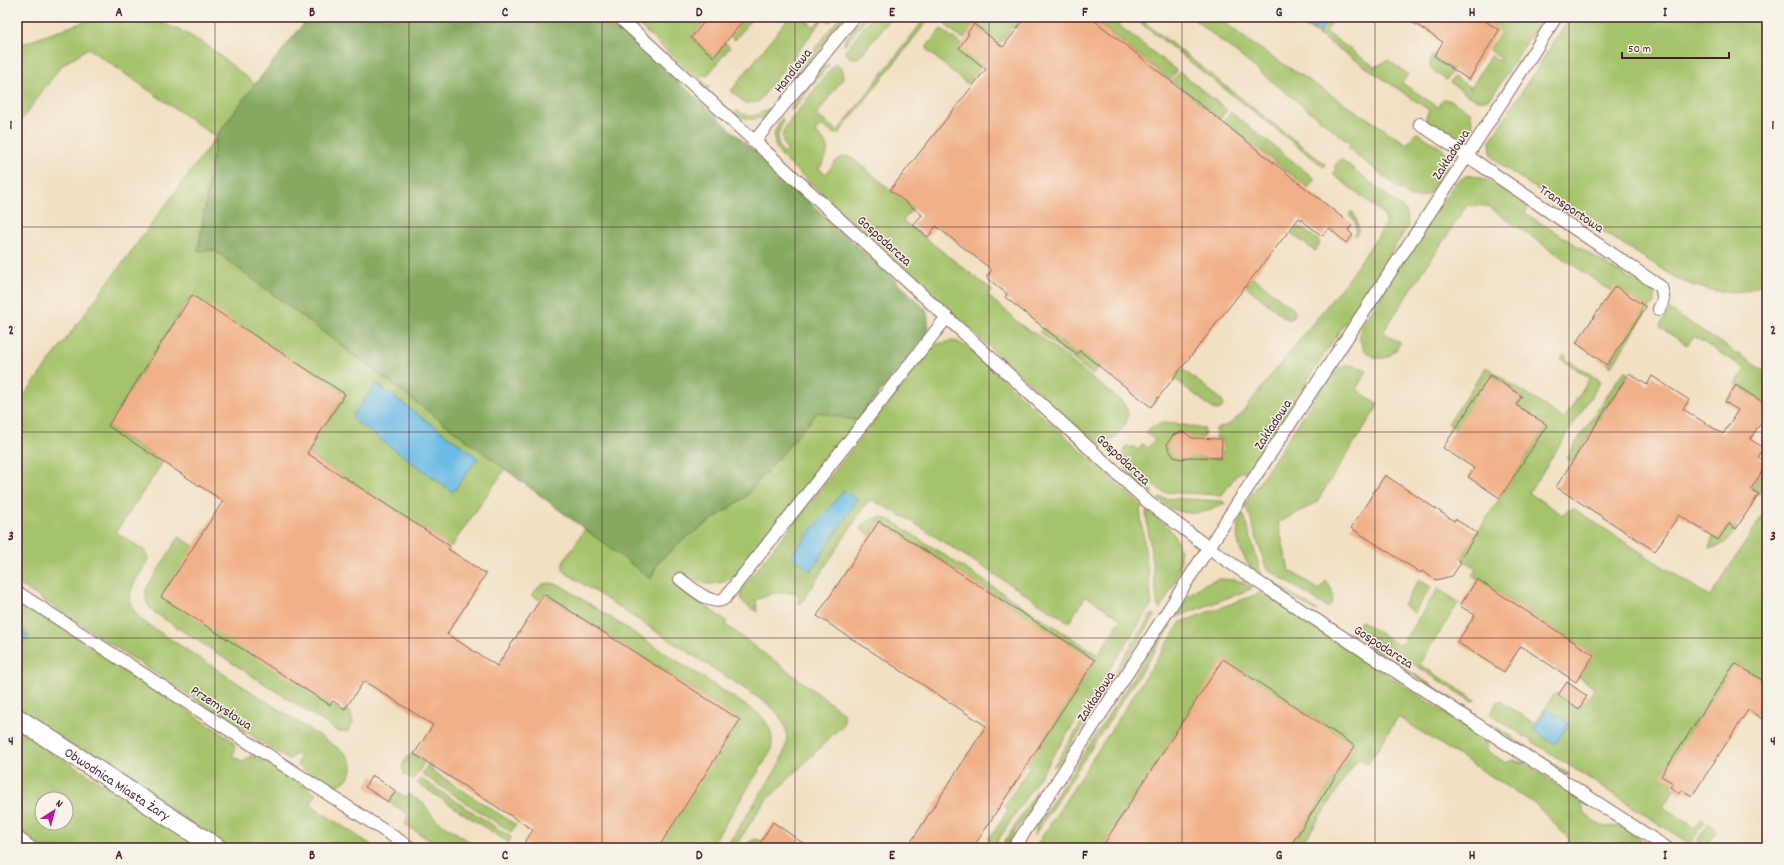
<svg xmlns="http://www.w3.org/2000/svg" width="1784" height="865" viewBox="0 0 1784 865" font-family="Dekko,sans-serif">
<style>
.green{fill:#a5c36a;stroke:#78714a;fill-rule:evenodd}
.forest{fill:#84a95e;stroke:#676444}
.water{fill:#6cbbe6;stroke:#5b6d88}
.building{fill:#f1b188}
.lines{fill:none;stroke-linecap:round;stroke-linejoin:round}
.minor-casing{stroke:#856360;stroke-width:14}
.primary-casing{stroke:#856360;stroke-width:21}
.minor{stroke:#fff;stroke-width:12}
.primary{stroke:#fff;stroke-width:19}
.grid{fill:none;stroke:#4a1f2b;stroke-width:1;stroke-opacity:0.55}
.labels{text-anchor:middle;stroke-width:3;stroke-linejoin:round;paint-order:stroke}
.street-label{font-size:14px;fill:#4a1f2b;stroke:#f7f3e8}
.neatline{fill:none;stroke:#4a1f2b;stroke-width:1.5}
.grid-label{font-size:13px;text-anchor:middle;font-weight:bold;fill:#4a1f2b}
</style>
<rect width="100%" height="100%" fill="#f7f3e8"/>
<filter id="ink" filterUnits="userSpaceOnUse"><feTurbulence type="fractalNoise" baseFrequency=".025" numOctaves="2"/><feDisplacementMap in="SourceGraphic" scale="8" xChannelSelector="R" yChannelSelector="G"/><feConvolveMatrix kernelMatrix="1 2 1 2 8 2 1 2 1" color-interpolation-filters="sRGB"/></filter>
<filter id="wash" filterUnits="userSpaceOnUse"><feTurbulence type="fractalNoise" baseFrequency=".012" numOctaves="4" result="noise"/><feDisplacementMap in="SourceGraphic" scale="16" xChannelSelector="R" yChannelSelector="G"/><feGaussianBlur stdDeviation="0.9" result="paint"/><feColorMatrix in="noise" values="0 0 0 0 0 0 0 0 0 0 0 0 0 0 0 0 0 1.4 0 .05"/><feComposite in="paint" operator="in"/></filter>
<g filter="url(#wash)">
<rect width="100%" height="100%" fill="#f2e0c3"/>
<path class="green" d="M97,17H147L184,32L208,46L255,84L216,137L198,251L214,250L505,469L451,547L307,453L345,394L190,297L108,426L163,462L116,532L145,551L148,559C136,584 117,598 144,622L344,752C347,756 351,760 352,765C353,779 338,789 326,784C316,781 306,771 297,765L300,756L296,754L289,760L17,583V405L216,137L88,48L61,66L17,126V46Z
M630,17H708L691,38L714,57L725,43L730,47L707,76L703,75L700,78L710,88L705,86Z
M746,17H753L735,40L730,36Z
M789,17H802L814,27L822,17H834L830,22L824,18L758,102L745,103L731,91Z
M840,17H845L781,98V92Z
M862,17H867L844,46L845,39Z
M872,17H892L862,54L858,58H850L845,51Z
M926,17L929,19L839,133L834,134L821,125L815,132C830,145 831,152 819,169L826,174C833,165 839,154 851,157L913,208L903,221L992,290L988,296L1011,315L1012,318L1032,333H1035L1122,402C1137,417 1120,434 1106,444L1101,445L1092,441L782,157C771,143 772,132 782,118L783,122C778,132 774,143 784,153L787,150C781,141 781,135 786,126L835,64L842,69L843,78L816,115L838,131Z
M950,17H1009L1019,24L1016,28L1013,26L989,57L986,33L974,24L963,39L944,24Z
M1090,17H1108L1177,71L1170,80Z
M1133,17H1138L1326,165L1324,167Z
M1191,17H1218L1254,45L1407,144L1414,134L1418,133L1441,148L1448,155L1447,165L1429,194L1419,198L1410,197L1348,148L1351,144Z
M1292,17H1332L1334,19L1326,32L1375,67L1388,60L1408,74L1402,83L1438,107L1442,100L1445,99L1451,101L1470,112L1473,127C1456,151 1446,135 1426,122V117L1429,110Z
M1482,17H1543L1492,96C1478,108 1463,91 1450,82L1454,77L1471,88L1491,55L1499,61L1501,58L1489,50L1501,32L1481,19Z
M1570,17H1767V286L1763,284C1757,286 1750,290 1743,291C1721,294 1695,288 1676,278L1538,190L1501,165L1491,155L1490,141Z
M941,29L983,61V65L967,84L927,50V46Z
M1432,56L1453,70L1446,80L1436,73L1429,66Z
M829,64L794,109L789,110L820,69Z
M1180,72L1227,110L1220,119L1172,81Z
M769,109L772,110C761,123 747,121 734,113L737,110C751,120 755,115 769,109Z
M1231,112L1315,179L1308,188L1223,121Z
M1341,159L1405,210L1407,213L1408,226L1249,470L1238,473L1222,495L1163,492L1152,483L1148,488L1153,492L1151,494C1136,481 1114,466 1127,445L1131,448L1133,446L1138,450L1143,444L1147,448L1155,440L1146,432C1161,415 1186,427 1205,429L1204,437H1200L1199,458L1222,459L1223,438H1215L1216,429L1230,424L1240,415L1348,279L1383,229L1386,220L1382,213L1333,174L1336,169L1334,167Z
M1472,175C1492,179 1511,196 1528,207L1525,213L1628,278C1640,281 1660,289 1654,305L1649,308L1611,367L1607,365L1645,307L1611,291L1487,206L1467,205L1383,332L1400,343C1385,373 1355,354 1360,328L1455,183L1466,176Z
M1351,212H1353C1357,220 1361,229 1356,236L1354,235C1358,227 1355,219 1349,214Z
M1300,227L1319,241V245L1315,251L1292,234L1297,228Z
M1253,277L1294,309L1295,314L1293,318L1289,319L1285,318L1246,286Z
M1667,308L1767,373V405L1736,384L1745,369L1694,336L1687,345L1661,328V324L1668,312L1666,310Z
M1043,328L1077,355L1080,352L1099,367L1093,375L1039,332Z
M952,341L958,342L968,348L1142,506L1140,510L1152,604L995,845L988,840L991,834L994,832L1008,810L1004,806L1030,767L1027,765L1095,660L879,521L870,535L861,529C871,517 877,515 892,521L1098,655L1121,619L1086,596L1069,622L906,518L872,500L868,501L800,605L797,592L774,593L756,600L757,612L746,605L741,599V593L745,584L925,357L937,344Z
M1564,355L1566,356L1565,358L1601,381L1529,493L1563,515L1567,510L1574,509L1710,597L1767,509V683L1735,663L1661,776L1673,783L1670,787L1674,790L1663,807L1695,828L1701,819L1705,821L1690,844L1490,714L1499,700L1535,724L1555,693L1580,709L1594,688L1579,677L1594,655L1472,576L1476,569L1461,558L1547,425L1516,405L1522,396L1491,375L1456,429L1448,424L1486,367L1564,419L1590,378L1561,359Z
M1349,365L1362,368L1367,371L1356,389L1378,404L1376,409L1316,503L1278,523L1289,570L1319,590L1326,581C1333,589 1336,599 1328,608L1266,568L1248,511L1244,506L1332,372L1337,369Z
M1181,368L1222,400L1223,405L1221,409L1217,410L1213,409L1174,378Z
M1625,371L1629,372L1572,462L1566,458L1620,376Z
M819,411L857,421L735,577C711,588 701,586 679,571L672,581L727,622L726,625L841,711C845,716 845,720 842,726L763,804L734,848H725C737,831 748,813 759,796C780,763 806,733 765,702L566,573L563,570V562L585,529L651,579L658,562L684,539L744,498Z
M1766,465L1767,481L1759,494L1751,489Z
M1161,498L1222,501L1225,503C1203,517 1178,517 1158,499Z
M1147,511C1155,517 1165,523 1171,531C1191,557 1174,586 1160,609L1158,607L1146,513Z
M1242,514L1244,515L1261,573L1259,575C1241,560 1231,536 1242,514Z
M1729,524L1736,529C1729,540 1722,548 1709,548L1713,537L1718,540Z
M179,537L200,550L297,683L343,713L345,709L351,713L353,723L348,731L339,732L155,613C147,606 145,600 146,589Z
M1267,578L1318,611L1311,609L1266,580Z
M1220,579L1236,580L1252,587L1251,589L1174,618L1172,617C1185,598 1196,584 1220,579Z
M1419,580L1431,587L1414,613L1403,605Z
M550,583L560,585L571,592L759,714C770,725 775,737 770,753L710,848H656L739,719L544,594L540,600L531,595L542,584Z
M1438,589L1459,602L1419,664L1476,700L1471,701L1357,628L1361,621L1400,646Z
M1260,592L1481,736L1487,743V751L1506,763L1513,760L1525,763L1576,798L1581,804L1584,814L1604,827L1617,826L1622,827L1654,848H1568L1569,839L1535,804L1398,717L1368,764L1358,758L1300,848H1289L1355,746L1223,660L1102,846L1095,848H1061V846L1057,844L1054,848H1037L1036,846L1181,622L1258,594Z
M17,599L232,740L235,746L233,756L243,762L250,756H258L316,794L310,805L376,848H229L17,710Z
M1154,614L1155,616L1060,763L1053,767L1151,615Z
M1167,624L1171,626L1034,836L1036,827Z
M1362,640L1454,700L1447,697L1369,647Z
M1492,724L1569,774L1568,776L1496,729Z
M17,729L201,848H42L17,828ZM42,799H66V823H42Z
M414,754L425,761L413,780L404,774L402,766L407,757Z
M429,763L433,766L431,770L516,825L511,832L422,774Z
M420,778L511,837L509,843L417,783Z
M396,791L407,798L409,794L424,804L435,819L479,848H441L405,824L408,814L389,802Z
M1037,791L1035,802L1006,846L1003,847L1002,846Z
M1708,823L1714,827L1716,831L1707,847L1697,841Z
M756,839L761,841L757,848H745L749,842Z"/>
<path class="forest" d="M309,17H608L926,309C929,320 929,326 925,336L857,421L818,412L744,498L684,539L658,562L651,579L214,250L198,251L216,137L255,84Z"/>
<path class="water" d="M1295,17H1328L1329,18L1319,33Z
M376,384L478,458L453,492L351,418Z
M844,490L857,500L811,571L791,556Z
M17,628L29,636L17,652Z
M1547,709L1569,723L1555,744L1533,730Z"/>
<g id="blocks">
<path class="building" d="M708,17H746L714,57L691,38Z
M1026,17H1090L1352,225L1348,230L1353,235L1346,243L1329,228L1322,236L1299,218L1151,407L1080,351L1077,354L1005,297L1007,294L986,277L992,270L936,226L928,237L913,225L922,215L890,190L986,69L959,48L969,34L967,33L974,24L1003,47Z
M1404,17H1479L1499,30L1469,80L1434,56L1443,42Z
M1615,286L1646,307L1607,365L1576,343Z
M192,295L345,394L307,453L450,546L448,549L486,574L447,634L497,666L544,594L740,720L658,848H532L524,843L533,830L414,754L433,725L364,681L345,709L333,701L330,705L161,597L223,501L108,426Z
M1629,373L1647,385L1652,376L1689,400L1683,409L1723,434L1738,410L1725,402L1736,385L1767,405V414L1750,439L1764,448L1758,457L1767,463L1751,489L1759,494L1736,529L1729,524L1718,540L1679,515L1655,551L1556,487Z
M1490,375L1522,396L1516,405L1547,425L1500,498L1468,477L1474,468L1443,448Z
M1182,432L1186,433L1192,438L1222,439L1221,458L1190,457L1182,459L1174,457L1169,450L1167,444L1173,435Z
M1385,475L1454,521L1455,519L1477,533L1459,561L1461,563L1452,576L1436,580L1422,571L1421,573L1351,528Z
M879,521L1095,660L973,848H907L986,726L817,616Z
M1477,579L1594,655L1576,682L1521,646L1504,672L1457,642L1475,615L1460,606Z
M1223,659L1355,746L1289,848H1101Z
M1735,663L1767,683V722L1748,710L1692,796L1682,790L1680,794L1670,787L1673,783L1661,776Z
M1567,682L1587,696L1579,709L1558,695Z
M372,775L396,791L388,802L365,787Z
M773,822L810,848H757Z"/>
</g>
</g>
<g filter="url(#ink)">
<use href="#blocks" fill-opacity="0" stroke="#856360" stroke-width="1"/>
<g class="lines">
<g class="minor-casing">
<path id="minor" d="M619,17L1148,502L1209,548L1261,584L1667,848
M1420,124L1661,287C1664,296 1664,300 1659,309
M754,142L854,17
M680,579C691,587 712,608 725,598L947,317
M17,592L411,848
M17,837L31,848
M1014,848L1237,504L1467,156L1556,17"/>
</g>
<g class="primary-casing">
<g id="primary">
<path id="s1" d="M17,718L217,848"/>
</g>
</g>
<use href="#minor" class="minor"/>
<use href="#primary" class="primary"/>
</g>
</g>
<path class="grid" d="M215,17V848M409,17V848M602,17V848M795,17V848M989,17V848M1182,17V848M1375,17V848M1569,17V848M17,227H1767M17,432H1767M17,638H1767"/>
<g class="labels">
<g class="street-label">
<text transform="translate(792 70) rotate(-52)" y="5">Handlowa</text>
<text transform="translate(1450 154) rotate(-57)" y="5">Zakładowa</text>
<text transform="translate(1572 208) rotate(34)" y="5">Transportowa</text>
<text transform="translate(885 240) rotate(42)" y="5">Gospodarcza</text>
<text transform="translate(1272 424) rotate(-57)" y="5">Zakładowa</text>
<text transform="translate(1124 459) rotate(43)" y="5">Gospodarcza</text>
<text transform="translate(1384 646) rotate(33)" y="5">Gospodarcza</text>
<text transform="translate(1095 696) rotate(-57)" y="5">Zakładowa</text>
<text transform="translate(222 707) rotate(33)" y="5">Przemysłowa</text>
<text dy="5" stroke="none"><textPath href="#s1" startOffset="120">Obwodnica Miasta Żary</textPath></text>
</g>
</g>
<rect width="1784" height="865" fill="none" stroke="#f7f3e8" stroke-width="44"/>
<g transform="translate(54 811) rotate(36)"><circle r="19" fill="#f7f3e8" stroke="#b29e9c"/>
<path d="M0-3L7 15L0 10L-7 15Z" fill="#b5179e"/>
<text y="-6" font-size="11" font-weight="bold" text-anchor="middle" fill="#4a1f2b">N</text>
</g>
<path d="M1622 52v6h107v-6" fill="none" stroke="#4a1f2b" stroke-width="2"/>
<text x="1628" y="52" font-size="12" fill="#4a1f2b" stroke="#f7f3e8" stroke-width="3" paint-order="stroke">50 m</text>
<rect x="22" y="22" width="1740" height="821" class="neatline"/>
<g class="grid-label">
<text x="119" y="16">A</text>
<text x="312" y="16">B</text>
<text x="505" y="16">C</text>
<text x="699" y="16">D</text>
<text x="892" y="16">E</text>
<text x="1085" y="16">F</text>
<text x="1279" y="16">G</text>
<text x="1472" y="16">H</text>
<text x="1665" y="16">I</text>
<text x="11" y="129">1</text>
<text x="1773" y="129">1</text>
<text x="11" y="334">2</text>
<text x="1773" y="334">2</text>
<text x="11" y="540">3</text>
<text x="1773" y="540">3</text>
<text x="11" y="745">4</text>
<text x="1773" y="745">4</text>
<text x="119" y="859">A</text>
<text x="312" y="859">B</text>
<text x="505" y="859">C</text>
<text x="699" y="859">D</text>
<text x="892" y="859">E</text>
<text x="1085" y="859">F</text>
<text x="1279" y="859">G</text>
<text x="1472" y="859">H</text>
<text x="1665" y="859">I</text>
</g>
</svg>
